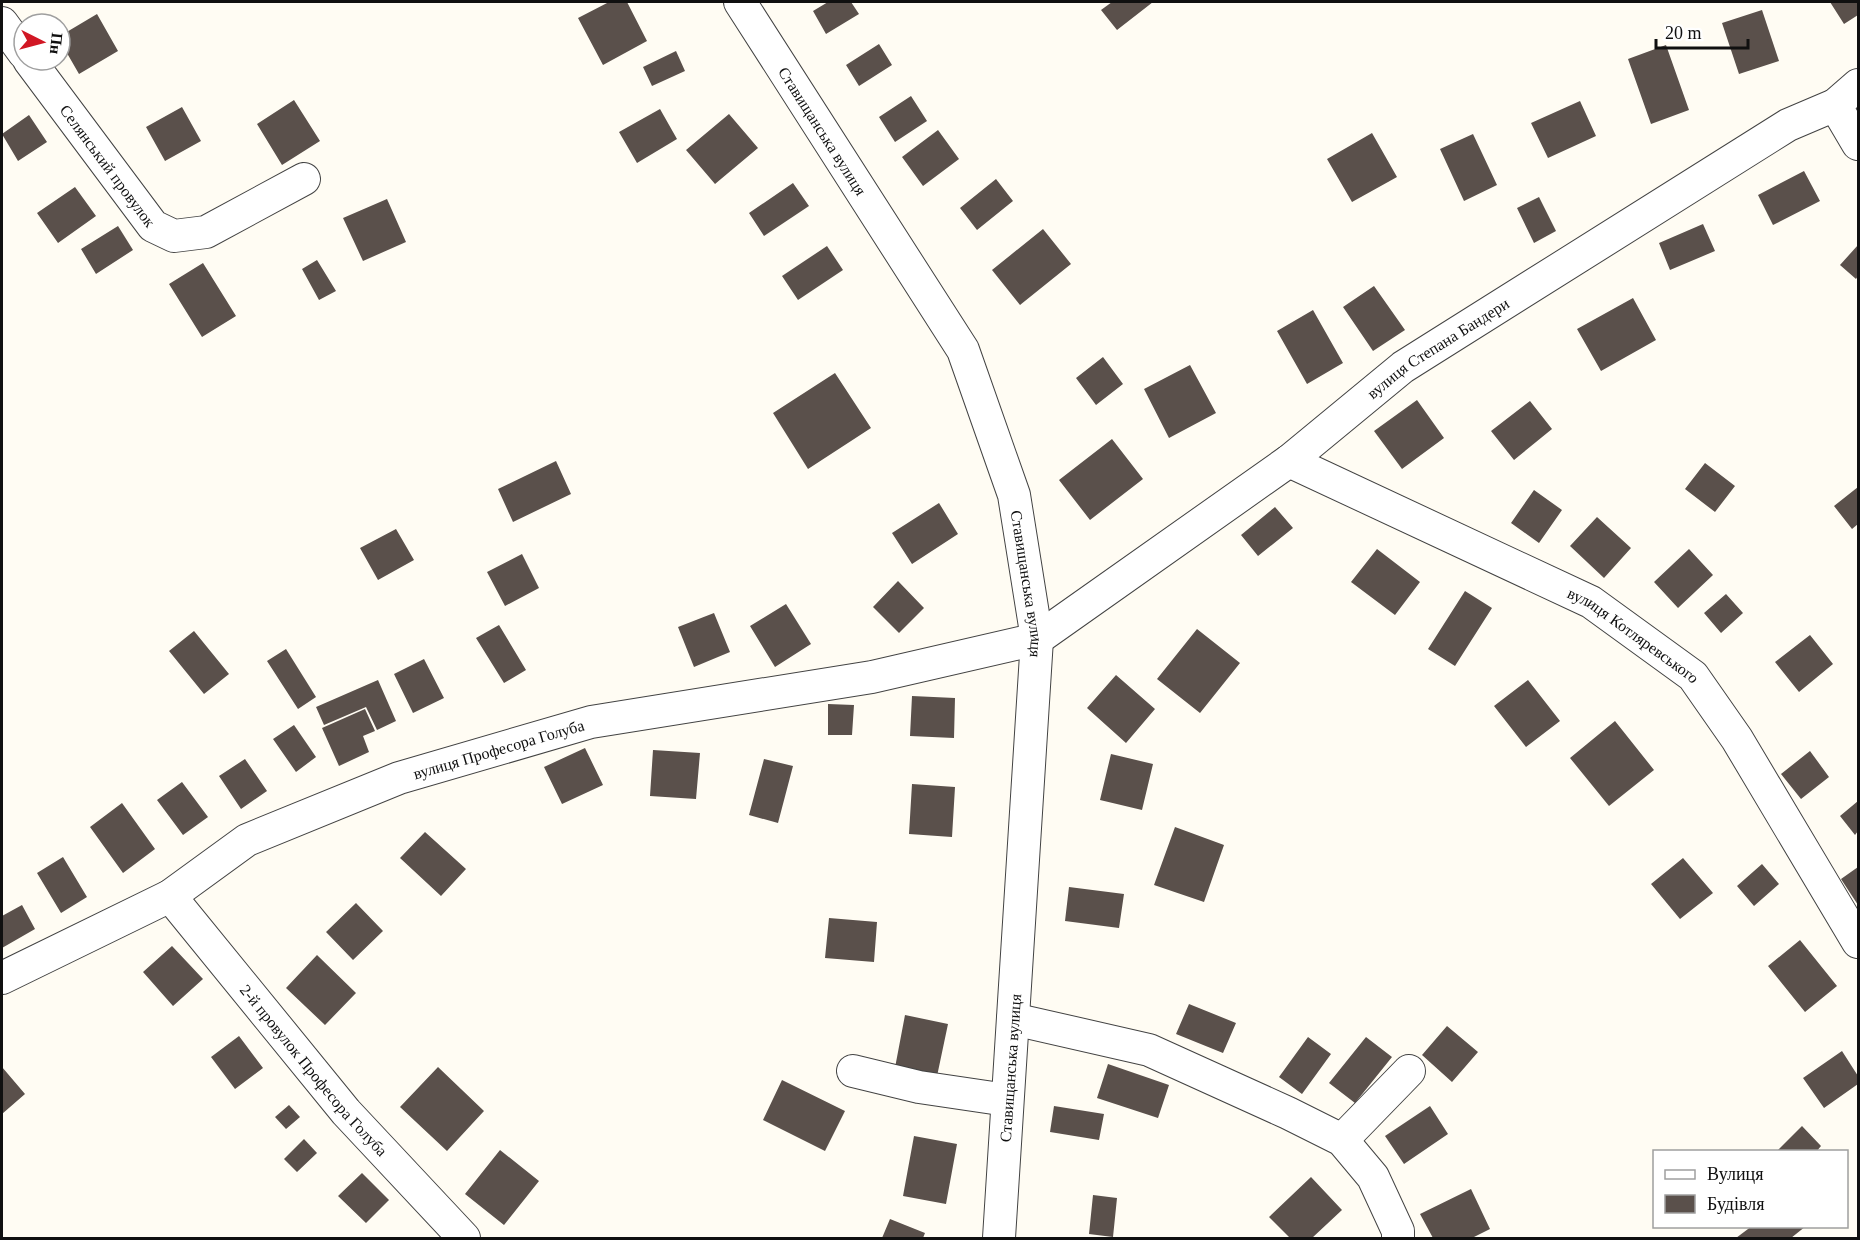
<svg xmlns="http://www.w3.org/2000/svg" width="1860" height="1240" viewBox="0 0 1860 1240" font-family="Georgia,serif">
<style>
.building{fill:#5a504b}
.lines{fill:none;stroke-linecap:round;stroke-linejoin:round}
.minor-casing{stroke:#434343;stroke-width:34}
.minor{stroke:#fff;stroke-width:32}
.labels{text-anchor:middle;stroke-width:6;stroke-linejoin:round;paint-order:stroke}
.street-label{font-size:16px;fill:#101010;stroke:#fff}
</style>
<rect width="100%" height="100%" fill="#fffcf3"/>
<path class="building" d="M609,2H627L647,41L603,65L578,18Z
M828,2H851L859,14L826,34L813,11Z
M1112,2H1153L1117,30L1101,10Z
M1830,2H1858V15L1844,24Z
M1762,10L1779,61L1739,74L1722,23Z
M97,14L118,51L79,74L60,41V36Z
M879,44L892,65L859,86L846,65Z
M1666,45L1689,110L1651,124L1628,59Z
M676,51L685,71L652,86L643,67Z
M911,96L927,121L895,142L879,117Z
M294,100L320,141L282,165L257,124Z
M1580,101L1596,136L1548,158L1531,123Z
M182,107L201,141L165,161L146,127Z
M660,109L677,139L637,163L619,132Z
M729,114L758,148L715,184L686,150Z
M29,115L47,142L18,161L2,134Z
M938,130L959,159L923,186L902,157Z
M1372,133L1397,177L1352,202L1327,159Z
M1473,134L1497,185L1464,201L1440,149Z
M1804,171L1820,201L1773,225L1758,195Z
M996,179L1013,201L977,230L960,208Z
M793,183L809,206L764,236L749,213Z
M75,187L96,216L58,243L37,213Z
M1539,197L1556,231L1534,243L1517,208Z
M387,199L406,242L363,261L343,218Z
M1703,224L1715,251L1670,270L1659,243Z
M118,226L133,250L96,274L81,249Z
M1043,229L1071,264L1020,305L992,270Z
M1858,245V276L1856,279L1840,265Z
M827,246L843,270L798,300L782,276Z
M317,260L336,291L319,300L302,269Z
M203,263L236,316L202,337L169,284Z
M1374,286L1405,330L1373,351L1343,307Z
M1633,298L1656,340L1601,371L1577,329Z
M1313,310L1343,363L1307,384L1277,331Z
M1103,357L1123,384L1096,405L1076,378Z
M1190,365L1216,413L1169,438L1144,389Z
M835,373L871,428L808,469L773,413Z
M1417,400L1444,438L1402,469L1374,431Z
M1530,401L1552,429L1514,460L1491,431Z
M1112,439L1143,479L1090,520L1059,480Z
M556,461L571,494L513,522L498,489Z
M1705,463L1735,486L1715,512L1685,489Z
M1858,487V524L1852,529L1834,506Z
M1534,490L1562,510L1539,543L1511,523Z
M939,503L958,534L912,564L892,533Z
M1275,507L1293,528L1258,556L1241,535Z
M1597,517L1631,548L1604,578L1570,546Z
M396,529L414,560L378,580L360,548Z
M1377,549L1420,582L1395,615L1351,582Z
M1689,549L1713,575L1678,608L1654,582Z
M522,554L539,588L505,606L487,572Z
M898,581L924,608L899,633L873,607Z
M1465,591L1492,608L1455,666L1428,649Z
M1726,594L1743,613L1721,633L1704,613Z
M786,604L811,644L775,667L750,626Z
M714,613L730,652L694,667L678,627Z
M499,625L526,670L504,683L476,638Z
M1197,629L1240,663L1200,713L1157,679Z
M194,631L229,674L204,694L169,651Z
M1810,635L1833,664L1799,692L1775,662Z
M286,649L316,697L298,709L267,661Z
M424,659L444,698L413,713L394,674Z
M1116,675L1155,709L1126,743L1087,708Z
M378,680L396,721L377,730L366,707L324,725L316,707Z
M1528,680L1560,721L1526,747L1494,706Z
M912,696L955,698L954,738L910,736Z
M828,704L854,705L852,735H828Z
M365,709L375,731L363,736L369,752L339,766L322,728Z
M1615,721L1654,770L1609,806L1570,758Z
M294,725L316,757L296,772L273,739Z
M585,748L603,785L562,804L544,767Z
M653,750L700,753L696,799L650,796Z
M1810,751L1829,777L1801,799L1781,774Z
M1111,754L1153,764L1142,810L1100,800Z
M245,759L267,791L241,809L219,776Z
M764,759L793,766L778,823L749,815Z
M182,782L208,817L183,835L157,800Z
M912,784L955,787L952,837L909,834Z
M1858,801V831L1855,835L1840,816Z
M122,803L155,849L123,873L90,827Z
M1175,827L1224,845L1204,902L1154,885Z
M425,832L466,869L441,896L400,858Z
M63,857L87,897L61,913L37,873Z
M1683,858L1713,893L1680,919L1651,884Z
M1762,864L1779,884L1754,906L1737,886Z
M1858,867V905L1841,879Z
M1069,887L1124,894L1119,928L1065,921Z
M356,903L383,931L353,960L326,932Z
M22,905L35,929L2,948V916Z
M829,918L877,922L874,962L825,958Z
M1800,940L1837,986L1805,1012L1768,966Z
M172,946L203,979L173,1006L143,972Z
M317,955L356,993L325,1025L286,988Z
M1189,1004L1236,1023L1223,1053L1176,1034Z
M905,1015L948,1024L936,1081L894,1073Z
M1447,1026L1478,1052L1452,1082L1422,1055Z
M239,1036L263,1068L235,1089L211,1057Z
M1308,1037L1331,1054L1302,1094L1279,1077Z
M1366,1037L1392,1057L1355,1103L1329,1083Z
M1842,1051L1858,1076V1084L1824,1108L1803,1078Z
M1108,1064L1169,1085L1158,1118L1097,1098Z
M2,1067L25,1094L2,1114Z
M438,1067L484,1111L447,1151L400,1107Z
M782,1080L845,1111L825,1151L763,1120Z
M289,1105L300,1117L286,1129L275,1117Z
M1054,1106L1104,1114L1099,1140L1050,1132Z
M1430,1106L1448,1134L1404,1164L1385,1136Z
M1802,1126L1821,1146L1816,1152H1776Z
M914,1136L957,1144L946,1204L903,1196Z
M304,1139L317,1153L297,1172L284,1159Z
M500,1150L539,1181L504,1225L465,1194Z
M362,1173L389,1200L366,1223L338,1196Z
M1311,1177L1342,1210L1312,1238H1290L1269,1217Z
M1471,1189L1490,1229L1472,1238H1433L1420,1214Z
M1093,1195L1117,1198L1113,1237L1089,1234Z
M890,1219L925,1233L923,1238H882Z
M1752,1226H1806L1791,1238H1736Z"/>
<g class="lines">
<g class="minor-casing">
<g id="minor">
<path id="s1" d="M740,2L963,350L1014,495L1037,639L999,1238"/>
<path d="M2,23L24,53"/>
<path id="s2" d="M29,60L153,226L174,236L206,232L304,179"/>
<path d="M1835,105L1858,144"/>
<path id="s3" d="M1289,461L1591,602L1693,676L1737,739L1858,942"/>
<path id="s4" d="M170,896L346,1112L464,1238"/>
<path id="s5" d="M2,978L170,896L247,840L399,778L591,722L872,677L1037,639L1289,461L1403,367L1788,125L1835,105L1858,85"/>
<path d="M1013,1019L1149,1050L1288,1113L1342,1140L1373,1177L1398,1231V1238"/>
<path d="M853,1071L919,1087L1007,1100"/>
<path d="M1342,1140L1409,1071"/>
</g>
</g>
<use href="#minor" class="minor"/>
</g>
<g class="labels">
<g class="street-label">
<text dy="6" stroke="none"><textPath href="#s1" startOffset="153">Ставищанська вулиця</textPath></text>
<text dy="6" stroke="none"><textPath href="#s2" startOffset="132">Селянський провулок</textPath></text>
<text dy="6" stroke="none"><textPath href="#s5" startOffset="1596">вулиця Степана Бандери</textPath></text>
<text dy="6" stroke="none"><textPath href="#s1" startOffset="657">Ставищанська вулиця</textPath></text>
<text dy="6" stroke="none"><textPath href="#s3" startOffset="387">вулиця Котляревського</textPath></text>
<text dy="6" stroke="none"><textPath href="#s5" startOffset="550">вулиця Професора Голуба</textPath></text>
<text transform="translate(1010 1068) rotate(-86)" y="6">Ставищанська вулиця</text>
<text dy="6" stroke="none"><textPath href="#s4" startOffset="226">2-й провулок Професора Голуба</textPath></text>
</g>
</g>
<rect width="1860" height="1240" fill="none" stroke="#101010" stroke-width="6"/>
<rect x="1653" y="1150" width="195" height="78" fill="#ffffff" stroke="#9f9f9f" stroke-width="1.5"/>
<rect x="1665" y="1170" width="30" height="9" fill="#ffffff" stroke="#9f9f9f" stroke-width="1.5"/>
<text x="1707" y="1180" font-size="18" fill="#101010">Вулиця</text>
<rect x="1665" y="1195" width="30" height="18" fill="#5a504b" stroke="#9f9f9f" stroke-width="1.5"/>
<text x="1707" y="1210" font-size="18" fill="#101010">Будівля</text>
<g transform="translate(42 42) rotate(96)"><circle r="28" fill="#ffffff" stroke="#9f9f9f" stroke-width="1.5"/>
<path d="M0-4.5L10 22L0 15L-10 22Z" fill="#d11724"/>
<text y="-9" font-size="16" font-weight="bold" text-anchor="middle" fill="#101010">Пн</text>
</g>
<path d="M1656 39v9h92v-9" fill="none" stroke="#101010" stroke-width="3"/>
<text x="1665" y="39" font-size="18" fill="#101010" stroke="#ffffff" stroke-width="4.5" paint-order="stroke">20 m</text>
</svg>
